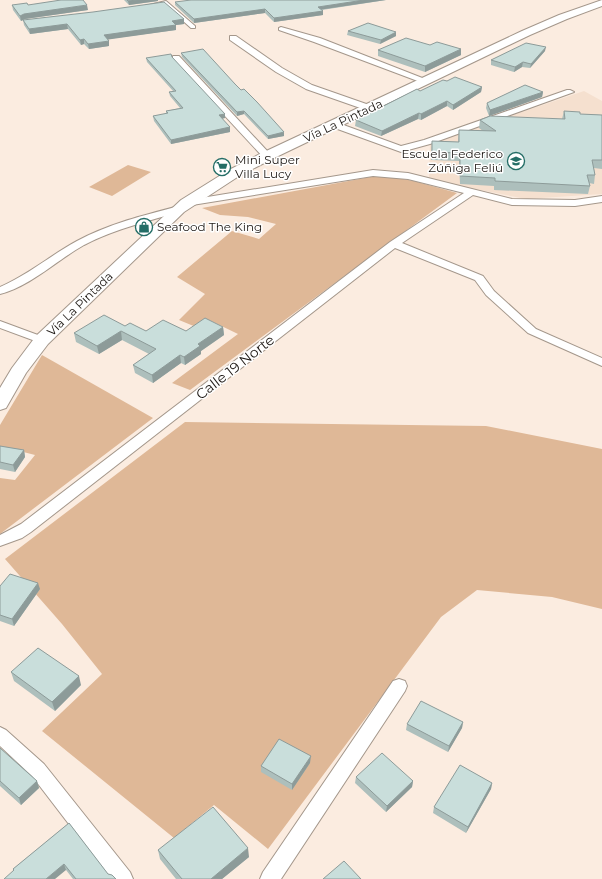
<svg xmlns="http://www.w3.org/2000/svg" width="602" height="879" viewBox="0 0 602 879" font-family="Montserrat,sans-serif">
<style>
.built{fill:#f5e0cf}
.green{fill:#dfb897}
.lines{fill:none;stroke-linecap:round;stroke-linejoin:round}
.street-casing{stroke:#a4978b;stroke-width:2}
.secondary-casing{stroke:#a4978b;stroke-width:2}
.street{fill:#fff;fill-rule:evenodd}
.secondary{fill:#fff;fill-rule:evenodd}
.wall{fill:#adbfbc}
.shaded-wall{fill:#8d9b99}
.building{fill:#c9dedb;stroke:#8d9b99}
.labels{text-anchor:middle;stroke-width:3;stroke-linejoin:round;paint-order:stroke}
.far-street-label{font-size:12px;fill:#1c1713;stroke:#fff}
.far-poi-label{font-size:12px;fill:#1c1713;stroke:#fff;text-anchor:start}
.street-label{font-size:14px;fill:#1c1713;stroke:#fff}
</style>
<rect width="100%" height="100%" fill="#fbece0"/>
<path class="built" d="M584,91L602,101V194L526,199L429,180L430,143Z"/>
<path class="green" d="M128,165L151,172L112,196L89,187Z
M381,175L414,181L457,193L190,390L172,383L238,334L209,320L196,327L179,320L205,294L177,277L232,231L259,239L276,224L248,217L220,215L202,208Z
M42,355L153,418L0,534V478L15,480L35,455L0,446V425Z
M185,422L486,426L602,449V609L552,597L477,590L441,617L268,849L214,805L174,838L42,731L102,674L62,624L5,559Z"/>
<g class="lines">
<g class="street-casing">
<path id="street" d="M166,1L195,26V28H191L165,5L148,8L145,6Z
M281,27L320,38L430,81L429,83H423L314,42L279,30V28Z
M230,36H236L282,68L312,85L372,106L373,108L372,110H366L306,89L276,72L230,40Z
M173,56H179L270,154L271,156L270,158H264L173,60Z
M567,90H570L574,92L430,144L401,152L332,127L331,125L332,123H338L401,146L424,140Z
M373,170L408,173L512,199L575,200L602,196V202L575,206L512,205L473,195L402,243L483,276L494,291L536,329L602,358V366L528,333L486,295L475,280L395,248L31,532L22,538L0,546V535L21,524L390,242L464,193L408,179L373,176L186,206L181,203L183,201Z
M179,206L182,207L184,209L182,211C149,221 115,229 84,245C57,260 31,286 0,294V287C28,275 51,255 77,241C108,224 145,215 179,206Z
M0,321L46,338L48,340L46,342H38L0,328Z
M399,679L405,681L407,686L405,691L281,879H260L263,872L393,681Z
M0,727L6,730L44,764L130,872L133,879H111L32,776L0,746Z"/>
</g>
<g class="secondary-casing">
<path id="secondary" d="M602,0V6L567,19L530,35L272,159L239,176L184,212L48,344L26,373L6,408L0,410V388L12,368L36,336L181,200L229,170L262,153L522,31L559,15Z"/>
</g>
<use href="#street" class="street"/>
<use href="#secondary" class="secondary"/>
</g>
<path class="wall" d="M124,0H158V1L129,5Z
M386,0L322,10L323,15L274,22L265,13L194,23L175,5V2Z
M12,5H28L88,10L25,19L21,21L13,10Z
M184,19V24L176,25V30L108,39L109,41V46L89,49L84,44L81,45L68,29L30,34L24,25L23,20Z
M348,31L396,36L380,44L347,35Z
M461,49V55L425,72L378,56V50Z
M545,51L530,68L522,67L514,72L491,65V60Z
M181,53L235,84L241,90L284,136L268,139L244,114L237,116L182,57Z
M172,57L225,118L222,119L230,127V132L171,144L154,121L153,116L166,114V111L180,108L170,96L169,92L173,91L147,62L146,58Z
M447,81L482,87L481,92L453,110L447,106L421,120L418,119L381,136L355,126L356,120Z
M543,92L542,97L489,116L486,108L487,103Z
M564,111L580,114L602,115V169L594,168L595,175L594,184L589,183L590,186L588,194L494,190V186L460,184L459,161L431,160L432,141L458,142L459,130L483,131L479,128L480,120L562,119Z
M125,326L146,331H186L223,327L224,335L201,351V354L185,365L181,363L153,383L135,373L133,365L149,354L122,340L99,354L76,342L74,333Z
M0,446L24,450L25,457L15,472L0,469Z
M0,586L40,589L14,626L0,621Z
M11,672L81,685L55,711L14,681Z
M463,722L462,728L448,752L406,730L407,724Z
M0,748L37,781L39,788L21,805L0,786Z
M310,763L292,790L261,772V766Z
M356,777L413,781L412,787L386,812L355,783Z
M492,783L491,789L466,833L433,813L434,807Z
M69,823L108,874L116,879H73L66,870L14,871L13,869Z
M158,850L249,857L222,879H176L160,859Z"/>
<path class="shaded-wall" d="M137,0H158V1L129,5L128,1Z
M364,0H386L318,10V7Z
M87,5L88,10L25,19L21,21L20,16L24,14Z
M265,9V13L194,23V19Z
M323,11V15L274,22V18Z
M184,19V24L176,25V30L105,40L104,35L172,21Z
M67,24L68,29L30,34L29,29Z
M396,32V36L380,44L381,40Z
M84,39V44L81,45L80,40Z
M109,41V46L89,49L88,44Z
M546,47L545,51L530,68L531,64Z
M461,49V55L425,72V66Z
M523,62L522,67L514,72L515,67Z
M482,87L481,92L453,110V105Z
M543,92L542,97L489,116L490,110Z
M447,101V106L421,120V114Z
M244,111V114L237,116V112Z
M419,113L418,119L381,136L382,131Z
M225,114V118L219,119V115Z
M230,127V132L171,144V140Z
M284,132V136L268,139V136Z
M223,327L224,335L201,351V354L185,365L184,357L198,344Z
M121,331L122,340L99,354L97,346Z
M180,355L181,363L153,383L152,375Z
M24,450L25,457L15,472L13,465Z
M38,583L40,589L14,626L12,619Z
M79,676L81,685L55,711L52,702Z
M463,722L462,728L448,752L449,746Z
M311,756L310,763L292,790V784Z
M37,781L39,788L21,805L19,798Z
M413,781L412,787L386,812L387,806Z
M492,783L491,789L466,833L468,827Z
M248,848L249,857L222,879H211Z
M64,864L66,870L55,879H46Z"/>
<path class="building" d="M61,0H83L87,5L24,14L20,16L12,5L27,3L28,5Z
M127,0H137L128,1Z
M191,0H364L318,7L323,11L274,18L265,9L194,19L175,2Z
M164,2L184,19L172,21L176,25L104,35L109,41L88,44L84,39L80,40L67,24L29,29L23,20L93,12Z
M368,23L396,32L381,40L348,31Z
M406,38L430,45L437,42L461,49L425,66L378,50Z
M526,43L546,47L531,64L523,62L515,67L491,60Z
M203,49L235,84L241,90L244,89L257,102L284,132L268,136L244,111L237,112L181,53Z
M171,54L172,57L225,114L219,115L230,127L171,140L153,116L168,113L166,111L183,108L169,92L176,91L146,58Z
M455,77L482,87L453,105L447,101L421,114L419,113L382,131L356,120L417,89L420,91L443,80L447,81Z
M525,85L543,92L490,110L487,103Z
M564,111L580,112V114L602,115V160H592L595,175H587L590,186L495,181V178L460,176V153L432,152V141L459,142V130L496,131L480,120L490,116L565,119Z
M104,315L125,326L130,323L146,331L163,320L186,331L205,318L223,327L198,344L200,346L184,357L180,355L152,375L133,365L156,349L121,331L97,346L74,333Z
M0,446L24,450L13,465L0,462Z
M10,574L38,583L12,619L0,615V586Z
M38,648L79,676L52,702L11,672Z
M421,701L463,722L449,746L407,724Z
M279,739L311,756L292,784L261,766Z
M0,748L37,781L19,798L0,781Z
M382,753L413,781L387,806L356,777Z
M460,765L492,783L468,827L434,807Z
M213,807L248,848L211,879H182L158,850Z
M69,823L108,874L112,875L116,879H76L64,864L46,879H4L14,870L13,869Z
M344,861L361,879H323Z"/>
<defs>
<g id="school-ring" transform="scale(0.9)"><circle r="9.5" fill="#fff" stroke="#246d66" stroke-width="1.5"/><path d="M0-5L7-2L0 1L-7-2ZM-4 1L0 2.5L4 1V4Q0 6-4 4Z" fill="#246d66"/></g>
<g id="supermarket-ring" transform="scale(0.9)"><circle r="9.5" fill="#fff" stroke="#246d66" stroke-width="1.5"/><path d="M-6-5.5h2.5l.6 2H6L4.5 2H-2.5L-4.4-4H-6ZM-1.5 3.2a1.3 1.3 0 1 0 .1 0ZM3 3.2a1.3 1.3 0 1 0 .1 0Z" fill="#246d66"/></g>
<g id="shop-ring" transform="scale(0.9)"><circle r="9.5" fill="#fff" stroke="#246d66" stroke-width="1.5"/><path d="M-5-2.5h2.3a2.7 3.5 0 0 1 5.4 0H5L5.5 6h-11ZM-1.5-2.5h3a1.5 2.3 0 0 0-3 0Z" fill="#246d66"/></g>
</defs>
<g fill-rule="evenodd">
<use href="#school-ring" x="516" y="161"/>
<use href="#supermarket-ring" x="222" y="167"/>
<use href="#shop-ring" x="144" y="227"/>
</g>
<g class="labels">
<g class="far-street-label">
<text transform="translate(343 121) rotate(-25)" y="4">Vía La Pintada</text>
<text transform="translate(80 304) rotate(-44)" y="4">Vía La Pintada</text>
</g>
<g class="far-poi-label">
<text x="503" y="158" text-anchor="end">Escuela Federico<tspan x="503" dy="14">Zúñiga Feliú</tspan></text>
<text x="235" y="164">Mini Super<tspan x="235" dy="14">Villa Lucy</tspan></text>
<text x="157" y="231">Seafood The King</text>
</g>
<g class="street-label">
<text transform="translate(235 367) rotate(-38)" y="5">Calle 19 Norte</text>
</g>
</g>
</svg>
